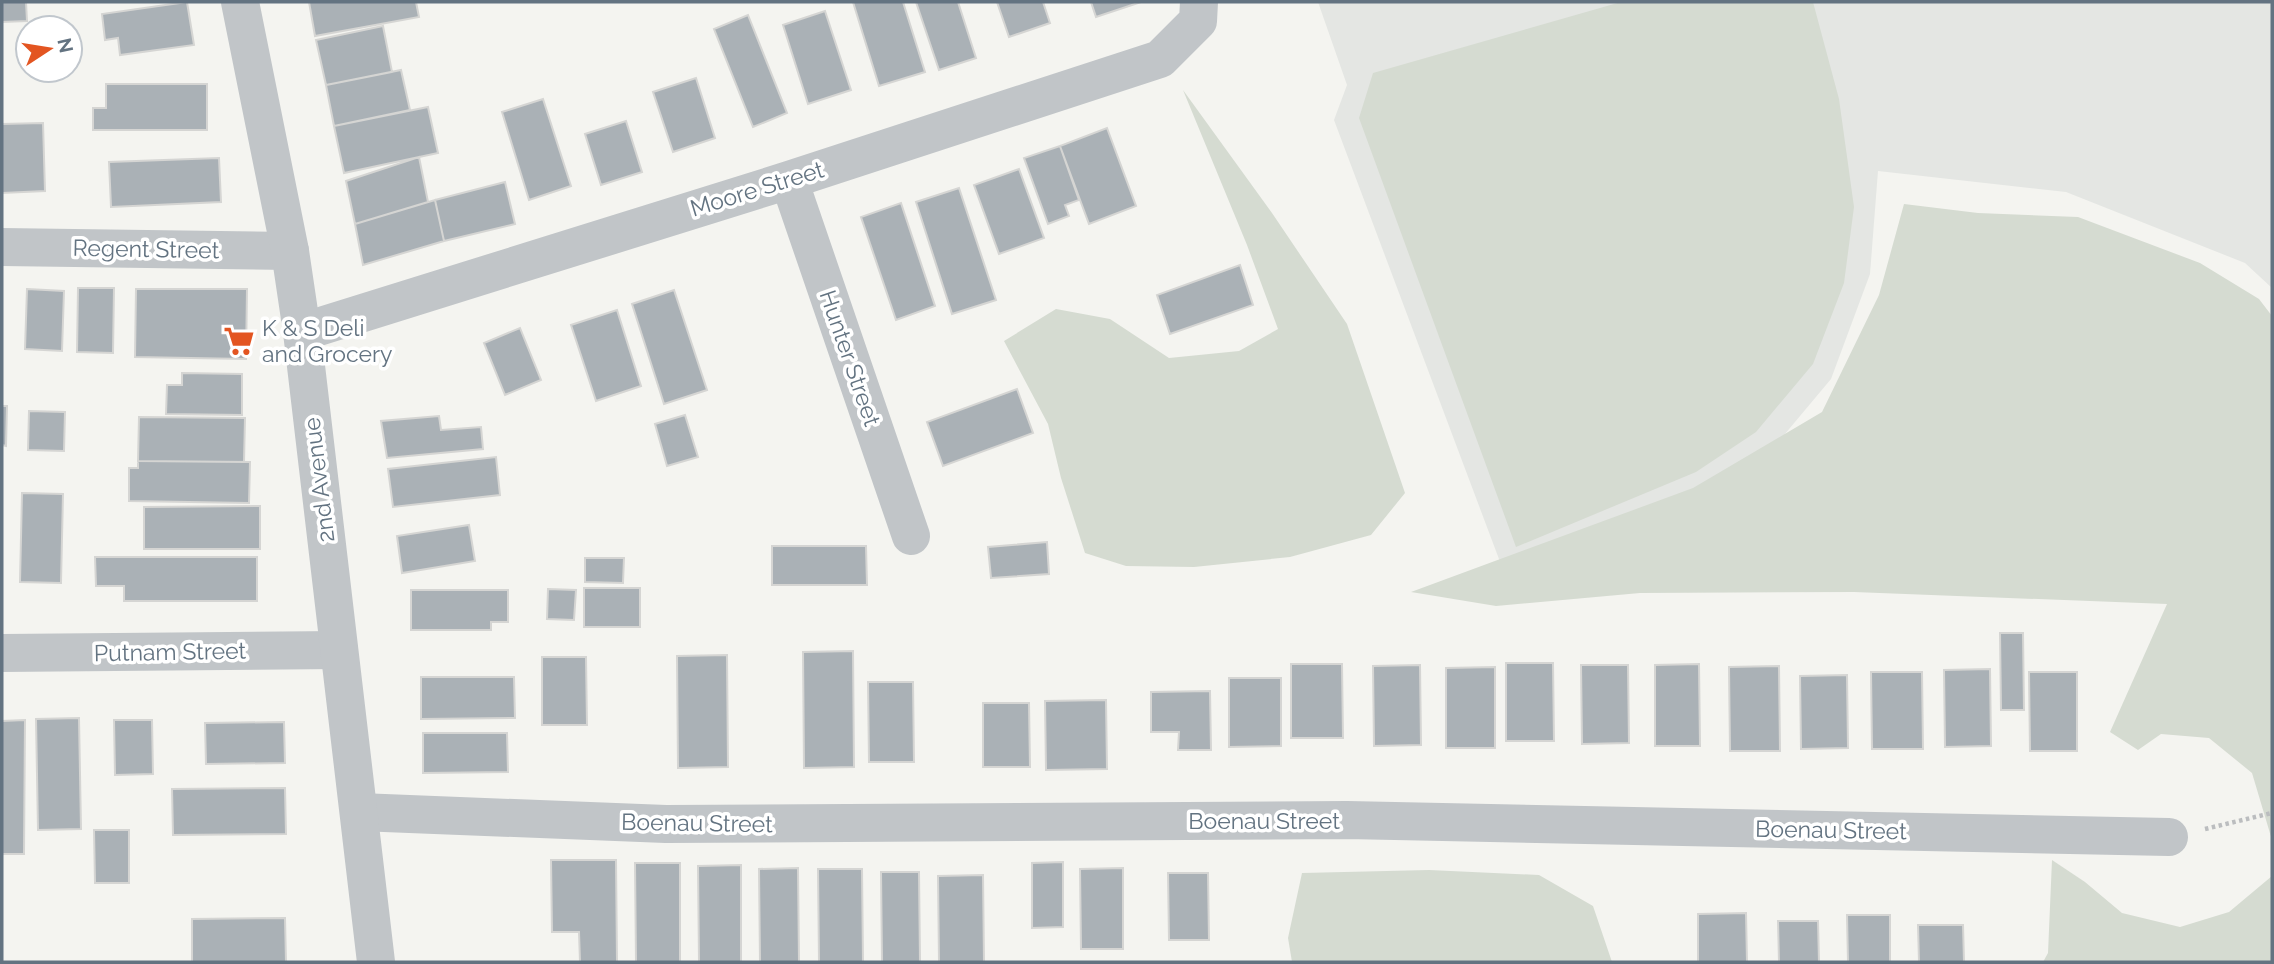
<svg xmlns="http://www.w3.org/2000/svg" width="2274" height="964" viewBox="0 0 2274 964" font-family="Raleway,sans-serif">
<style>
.built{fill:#e4e6e3}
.green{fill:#d5dbd1}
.building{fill:#aab1b6;stroke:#d5d5d3;stroke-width:2}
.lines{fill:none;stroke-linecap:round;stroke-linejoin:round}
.path{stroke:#bbbdbf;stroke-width:4.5;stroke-dasharray:3.5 3.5;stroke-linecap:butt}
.minor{stroke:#c1c5c8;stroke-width:38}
.tertiary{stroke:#c1c5c8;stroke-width:38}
.labels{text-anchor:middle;stroke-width:7;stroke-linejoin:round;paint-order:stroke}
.street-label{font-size:23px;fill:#637381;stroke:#fff}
.poi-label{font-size:23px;fill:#637381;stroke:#fff;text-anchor:start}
</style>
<rect width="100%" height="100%" fill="#f4f4f0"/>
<path class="built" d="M1318,2H2272V288L2245,263L2066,192L1878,171L1870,274L1831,379L1754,471L1505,575L1334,120L1347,85Z"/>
<path class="green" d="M1621,2H1813L1839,99L1854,207L1844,283L1813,364L1756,432L1696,472L1516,547L1359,118L1373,73Z
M1183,90L1272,213L1347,324L1405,493L1371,535L1290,557L1194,567L1126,566L1085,553L1061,478L1048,424L1004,341L1056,309L1110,319L1169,358L1239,351L1278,329L1247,245Z
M1904,204L1978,213L2078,217L2200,263L2259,299L2272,316V840L2252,773L2209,738L2161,734L2138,750L2110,732L2167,604L1854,592L1640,593L1496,606L1411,592L1693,488L1822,412L1879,295Z
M2052,860L2085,882L2122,913L2180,927L2229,912L2272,876V864V962H2043L2048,953Z
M1429,870L1539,875L1593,906L1612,962H1292L1288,938L1302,873Z"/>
<path class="building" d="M2,2H26L27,21L2,22Z
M187,2L194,45L120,55L118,38L105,40L102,14Z
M309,2H416L419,17L315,36Z
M853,2H903L925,72L879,86Z
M916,2H958L976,58L939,70Z
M997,2H1043L1050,23L1009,37Z
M1091,2H1141L1096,17Z
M825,11L851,90L808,104L783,25Z
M748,15L787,113L753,127L714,29Z
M383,26L392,72L326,85L316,40Z
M401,70L410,110L334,126L326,85Z
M696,78L715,138L673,152L653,92Z
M106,84H207V130H93V108H106Z
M543,99L571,186L529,200L502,112Z
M428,107L438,153L344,173L334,126Z
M626,121L642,172L601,185L585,134Z
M43,123L45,191L2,193V124Z
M1107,128L1136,206L1089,224L1060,146Z
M1060,146L1079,200L1065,205L1069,216L1048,224L1024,158Z
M419,157L428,202L355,224L346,181Z
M219,158L221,202L111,207L109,162Z
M1019,169L1044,238L999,254L974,185Z
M505,182L515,224L444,241L435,200Z
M959,188L996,300L952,314L916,202Z
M435,200L444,241L363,265L355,224Z
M901,203L935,306L896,320L861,217Z
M1240,265L1253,305L1170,334L1157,295Z
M78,288H114L113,353L77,352Z
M27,289L64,291L62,351L25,349Z
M136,289H247L246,359L135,357Z
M674,290L707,390L664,404L632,304Z
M617,310L641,386L596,401L571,325Z
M520,328L541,380L505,395L484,343Z
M182,373L242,374V415L166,414L167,385H182Z
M1017,389L1033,433L943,466L927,422Z
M2,406H7L6,446L2,445Z
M29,411L65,412L64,451L28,450Z
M685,415L698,457L667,466L655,424Z
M439,416L441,430L481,427L483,449L387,458L381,421Z
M139,417L245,418L244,462L138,461Z
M496,457L500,495L393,507L388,469Z
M138,461L250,462L249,503L129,501V468H138Z
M22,493L63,494L61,583L20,582Z
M260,506V549H144V507Z
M469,525L475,561L402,573L397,536Z
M1047,542L1049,574L991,578L988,547Z
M772,546H866L867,585H772Z
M95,557H257V601H124V586H96Z
M585,558H624L623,583L585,582Z
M584,588H640V627H584Z
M548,589L576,590L574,620L547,619Z
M411,590H508V622H491V630H411Z
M2000,633H2023L2024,710H2001Z
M853,651L854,767L804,768L803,652Z
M727,655L728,767L678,768L677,656Z
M542,657H586L587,725H542Z
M1506,663H1553L1554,741H1506Z
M1291,664H1342L1343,738H1291Z
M1699,664L1700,746H1655V665Z
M1420,665L1421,745L1374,746L1373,666Z
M1581,665H1628L1629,743L1582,744Z
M1779,666L1780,751H1730L1729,667Z
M1495,667V748H1446V668Z
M1990,669L1991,746L1945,747L1944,670Z
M1871,672H1922L1923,749H1872Z
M2029,672H2077V751H2030Z
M1847,675L1848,748L1801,749L1800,676Z
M421,677H514L515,718L421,719Z
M1229,678H1281V746L1229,747Z
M868,682H913L914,762H869Z
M1210,691L1211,750H1178L1179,732H1151V692Z
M1106,700L1107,769L1046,770L1045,701Z
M983,703H1029L1030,767H983Z
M79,718L81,829L38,830L36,719Z
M25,720L24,854H2V721Z
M114,720H152L153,774L115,775Z
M284,722L285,763L206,764L205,723Z
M423,733H507L508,772L423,773Z
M285,788L286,834L173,835L172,789Z
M94,830H129V883H95Z
M551,860H616L617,962H580L579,932H552Z
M1063,862V927L1032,928V863Z
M635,863H680V962H636Z
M741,865V962H699L698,866Z
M798,868L799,962H760L759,869Z
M1123,868V949H1081L1080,869Z
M818,869H862L863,962H819Z
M881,872H919L920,962H882Z
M1168,873H1208L1209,940H1169Z
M983,875L984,962H939L938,876Z
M1746,913L1747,962H1698V914Z
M1847,915H1890V962H1848Z
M285,918L286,962H192V919Z
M1778,921H1818L1819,962H1779Z
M1918,925H1963L1964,962H1919Z"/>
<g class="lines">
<path class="path" d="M2205,829L2272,813"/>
<path class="minor" d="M789,180L911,536
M2,247L290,251
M302,332L789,180L1160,59L1198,21L1199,2
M2,653L339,650
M359,812L666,824L1347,820L2169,837"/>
<path class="tertiary" d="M240,2L290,251L302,332L376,962"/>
</g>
<defs>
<g id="supermarket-bare" transform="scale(2.415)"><path d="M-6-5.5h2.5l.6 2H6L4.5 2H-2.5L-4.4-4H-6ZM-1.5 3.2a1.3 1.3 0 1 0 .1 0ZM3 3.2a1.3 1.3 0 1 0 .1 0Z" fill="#e35521" stroke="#fff" stroke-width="2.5" paint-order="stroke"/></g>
</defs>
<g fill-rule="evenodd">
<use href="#supermarket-bare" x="239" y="341"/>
</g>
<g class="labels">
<g class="street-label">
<text transform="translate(757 189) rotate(-17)" y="8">Moore Street</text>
<text transform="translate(146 249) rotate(1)" y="8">Regent Street</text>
<text transform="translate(850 358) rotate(71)" y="8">Hunter Street</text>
<text transform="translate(319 480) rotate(-97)" y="8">2nd Avenue</text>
<text transform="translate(170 652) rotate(-1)" y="8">Putnam Street</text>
<text x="1264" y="829">Boenau Street</text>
<text transform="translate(697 823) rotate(1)" y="8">Boenau Street</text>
<text transform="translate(1831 830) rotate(1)" y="8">Boenau Street</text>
</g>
<g class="poi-label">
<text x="262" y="336">K &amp; S Deli<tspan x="262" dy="26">and Grocery</tspan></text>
</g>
</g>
<rect width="2274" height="964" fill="none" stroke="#637381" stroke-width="7"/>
<g transform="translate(49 49) rotate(78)"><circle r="33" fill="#ffffff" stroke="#c1c7cd" stroke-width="2"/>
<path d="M0-5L12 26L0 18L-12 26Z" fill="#e35521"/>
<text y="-10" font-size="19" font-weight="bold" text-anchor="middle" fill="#637381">N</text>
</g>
</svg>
